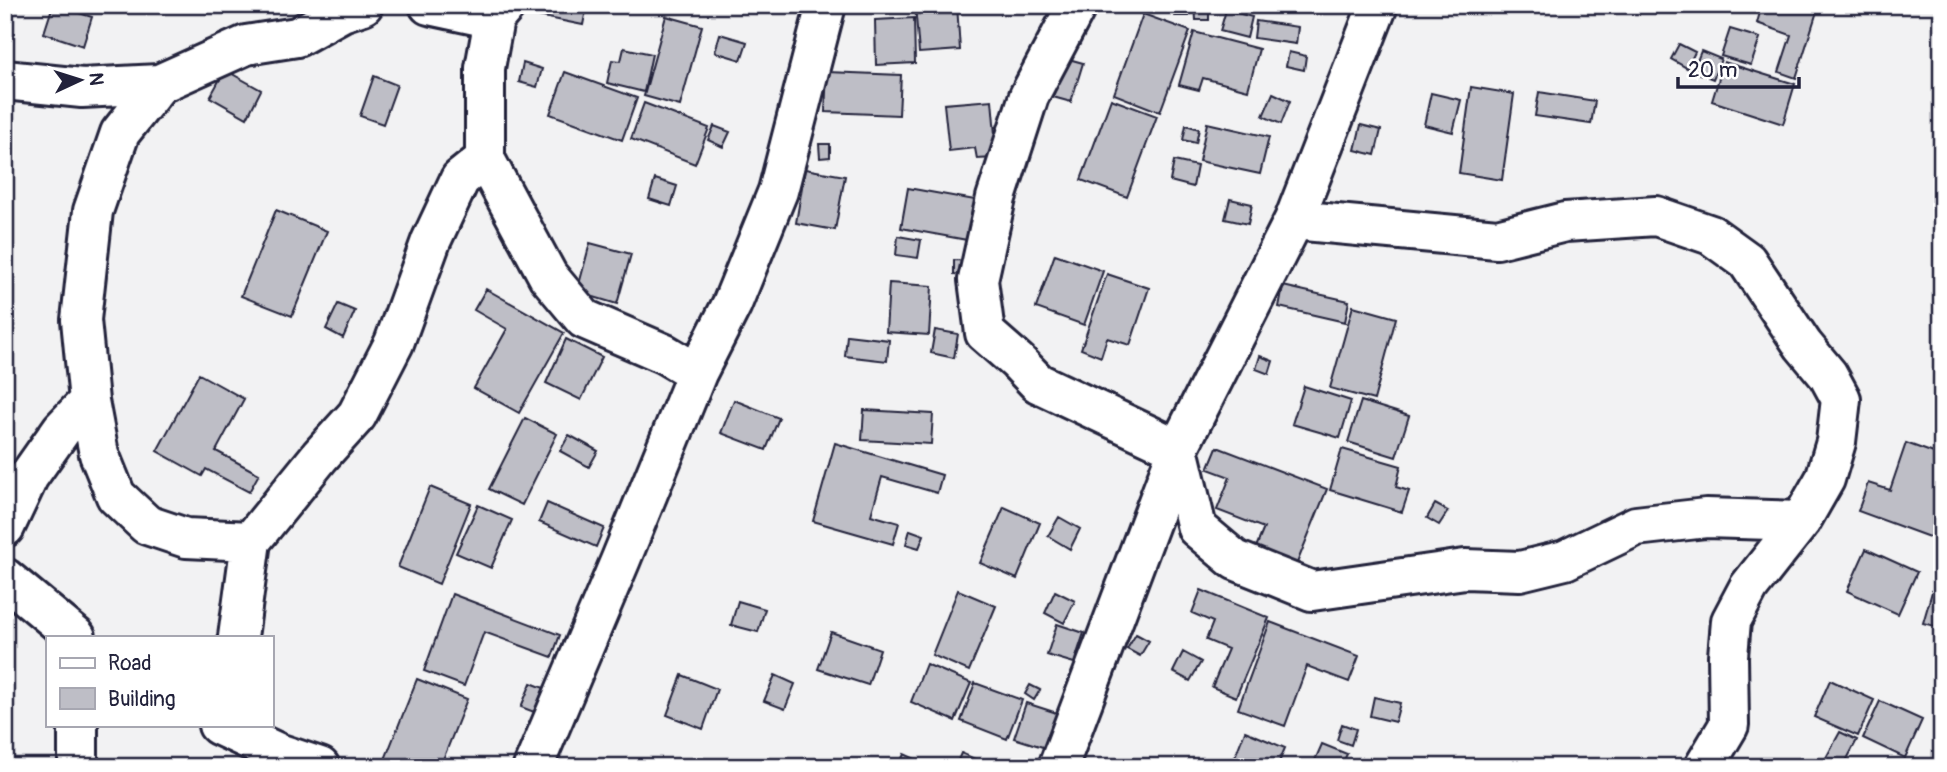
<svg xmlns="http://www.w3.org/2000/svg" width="1947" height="772" viewBox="0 0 1947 772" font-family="Pangolin,sans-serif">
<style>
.building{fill:#bebec6;stroke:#22223b;stroke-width:2}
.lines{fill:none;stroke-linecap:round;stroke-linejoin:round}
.minor-casing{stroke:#22223b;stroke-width:44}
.minor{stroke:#fff;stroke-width:38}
</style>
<rect width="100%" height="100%" fill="#f2f2f3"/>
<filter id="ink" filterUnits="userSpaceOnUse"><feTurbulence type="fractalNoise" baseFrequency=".0143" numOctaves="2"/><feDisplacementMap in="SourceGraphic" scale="14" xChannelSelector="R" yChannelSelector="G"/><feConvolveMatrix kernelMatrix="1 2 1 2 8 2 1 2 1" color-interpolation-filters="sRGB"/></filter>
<g filter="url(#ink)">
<path class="building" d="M53,5L92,17L83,46L44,33Z
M540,5H587L583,25L538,16Z
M915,5H957L960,50L919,53Z
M1176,5H1190L1189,16H1175Z
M1195,5H1209V20H1196Z
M1762,5H1819L1796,78L1779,72L1791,35L1757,23Z
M1226,10L1252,17L1247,38L1220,31Z
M1143,14L1190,31L1160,112L1114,94Z
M666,16L702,26L680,106L644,96Z
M914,18L915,63L876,65L875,20Z
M1256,21L1298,27L1296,44L1254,38Z
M1730,29L1760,38L1751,65L1721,56Z
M1194,32L1259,49L1248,90L1203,78L1199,90L1179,85Z
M720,34L747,42L741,60L715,52Z
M1679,44L1695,52L1687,68L1671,59Z
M624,48L652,54L644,92L607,83L612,60L621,61Z
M1701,51L1721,59L1713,79L1693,71Z
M1289,52L1306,56L1304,70L1286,66Z
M1065,58L1083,63L1071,102L1053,97Z
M1724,62L1795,84L1783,124L1712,101Z
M523,63L542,69L537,87L519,82Z
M225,70L261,90L247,118L210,97Z
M565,72L637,98L622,140L550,114Z
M827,72L901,75L899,115L825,112Z
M374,76L397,85L383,124L360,116Z
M1471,87L1514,94L1502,180L1459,173Z
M1539,92L1595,101L1591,124L1535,116Z
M1273,93L1290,101L1281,124L1263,116Z
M1431,93L1461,100L1453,132L1424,125Z
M1111,99L1157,116L1127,197L1081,180Z
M992,100L996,146H992L994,158L977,159L975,148L949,151L944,104Z
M644,103L709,128L695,164L631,139Z
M1207,123L1269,137L1260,174L1199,161Z
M1186,125L1199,129L1196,143L1183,140Z
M1361,125L1381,130L1375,155L1355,150Z
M714,126L730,132L723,147L708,140Z
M819,144H830V157L820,158Z
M1174,161L1197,166L1193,187L1170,181Z
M805,169L845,176L835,230L796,223Z
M655,179L677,186L671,206L649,199Z
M908,188L986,202L978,242L901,228Z
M1230,199L1252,204L1248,224L1225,219Z
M276,210L327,231L292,316L241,296Z
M898,236L921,240L918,258L896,255Z
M590,243L631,254L617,304L577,292Z
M1055,254L1103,271L1084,325L1036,308Z
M954,260L971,261L970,275L954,274Z
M1107,274L1149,288L1130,345L1107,338L1101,357L1081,349Z
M889,283L932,286L929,335L886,332Z
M1283,286L1349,301L1345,322L1279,307Z
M486,289L564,333L519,413L474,388L507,329L474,310Z
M338,304L355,311L343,338L326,329Z
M1353,306L1396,318L1374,400L1330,388Z
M935,330L958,334L954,358L931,353Z
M847,335L889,340L887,361L845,356Z
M566,339L602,357L581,400L546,383Z
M1260,356L1273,361L1269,374L1256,369Z
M199,374L244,399L216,451L259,474L249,492L206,469L202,476L157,451Z
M1304,386L1351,401L1340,438L1292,424Z
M734,400L779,418L766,450L721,433Z
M1361,401L1409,416L1396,457L1348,442Z
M864,410L933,414L931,444L862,440Z
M525,418L557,434L522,505L489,489Z
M569,435L598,451L589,467L560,451Z
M835,443L942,475L937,493L882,477L871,515L899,523L893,544L813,521Z
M1906,443L1942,456L1940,541L1858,511L1868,483L1890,490Z
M1217,447L1327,489L1293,573L1252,557L1264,528L1217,510L1230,477L1208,469Z
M1342,449L1401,466L1396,487L1409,491L1402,512L1330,490Z
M430,487L471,504L439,584L398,567Z
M547,503L604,528L596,547L539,522Z
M1435,504L1448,511L1439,525L1427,518Z
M478,505L512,520L491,568L456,553Z
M1004,507L1040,523L1017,579L980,563Z
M1059,517L1080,529L1070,549L1048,536Z
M910,530L924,535L919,548L906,544Z
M1866,549L1917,572L1898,614L1847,591Z
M1942,557V628L1923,623Z
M958,590L996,606L969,671L932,655Z
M1201,590L1269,618L1236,697L1212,687L1228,649L1206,640L1213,622L1192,613Z
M1055,591L1075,601L1064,623L1045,613Z
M452,594L560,635L552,657L484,632L464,686L424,671Z
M738,601L765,609L758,632L731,625Z
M1270,622L1359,656L1349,682L1307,666L1285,726L1238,709Z
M1057,624L1084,633L1074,663L1047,655Z
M831,632L880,649L868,685L818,669Z
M1136,634L1149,641L1140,656L1127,649Z
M1183,652L1201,662L1190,681L1173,672Z
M926,664L971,683L955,721L911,702Z
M682,675L717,689L703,729L667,715Z
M775,675L795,684L785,709L764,701Z
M417,679L467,699L440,767H396L384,762Z
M1830,680L1874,700L1858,736L1814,717Z
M531,683L544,688L534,712L521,707Z
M975,683L1022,700L1007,739L961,721Z
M1030,685L1040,690L1034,700L1025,694Z
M1374,697L1400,703L1395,722L1370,716Z
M1880,701L1922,720L1905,758L1863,738Z
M1026,703L1060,714L1049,749L1014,738Z
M1342,724L1356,729L1351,745L1337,740Z
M1245,731L1285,748L1277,767H1231Z
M1840,732L1857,740L1843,767H1821Z
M1322,744L1347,754L1341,767H1312Z
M961,753L993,767H955Z
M904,754L933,767H898Z"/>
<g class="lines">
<g class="minor-casing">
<path id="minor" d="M429,5L494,19
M506,5L494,19L485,68V159L548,276L584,319L665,354L697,373
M1077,5L1029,96L996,198L978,280L985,333L1017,361L1038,383L1178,449L1197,528L1235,560L1312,591L1465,569L1520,571L1565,560L1636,526L1706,518L1801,521
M5,80L82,88L159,84
M1294,220L1497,239L1565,222L1656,216L1711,235L1747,261L1803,345L1828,375L1841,399L1836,442L1825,479L1801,521L1749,587L1731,621L1728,656L1729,725L1704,767
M5,527L29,476L62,429L89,401
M251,541L186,538L147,525L116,496L99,454L89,401L81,320L93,211L120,133L159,84L246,45L297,37L342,12L363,5
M5,578L76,637
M238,637L251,541L320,456L357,415L394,343L431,241L460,179L485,159
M218,725L278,753L320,767
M78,767V725
M533,767L621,559L697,373L732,304L778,191L826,5
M1058,767L1178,449L1294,220L1378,5"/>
</g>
<use href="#minor" class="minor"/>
</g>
</g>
<rect width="1947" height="772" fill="none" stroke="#fff" stroke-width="28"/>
<rect x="14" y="14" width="1919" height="744" fill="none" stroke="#22223b" stroke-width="2.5" filter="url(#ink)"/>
<rect x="46" y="636" width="228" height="91" fill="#ffffff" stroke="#a7a7b1" stroke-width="2"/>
<rect x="60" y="658" width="35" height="10" fill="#ffffff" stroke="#a7a7b1" stroke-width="2"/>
<text x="108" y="670" font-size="21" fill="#22223b">Road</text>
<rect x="60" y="688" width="35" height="21" fill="#bebec6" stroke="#a7a7b1" stroke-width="2"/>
<text x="108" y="706" font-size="21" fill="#22223b">Building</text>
<g transform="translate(80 80) rotate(86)" stroke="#ffffff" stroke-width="5" paint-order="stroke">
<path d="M0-5L12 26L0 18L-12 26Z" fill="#22223b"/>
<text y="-10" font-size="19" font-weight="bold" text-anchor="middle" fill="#22223b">N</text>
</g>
<path d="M1678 77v10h121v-10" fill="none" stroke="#22223b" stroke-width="3.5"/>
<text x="1688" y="77" font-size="21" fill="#22223b" stroke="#ffffff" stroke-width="5" paint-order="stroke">20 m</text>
</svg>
